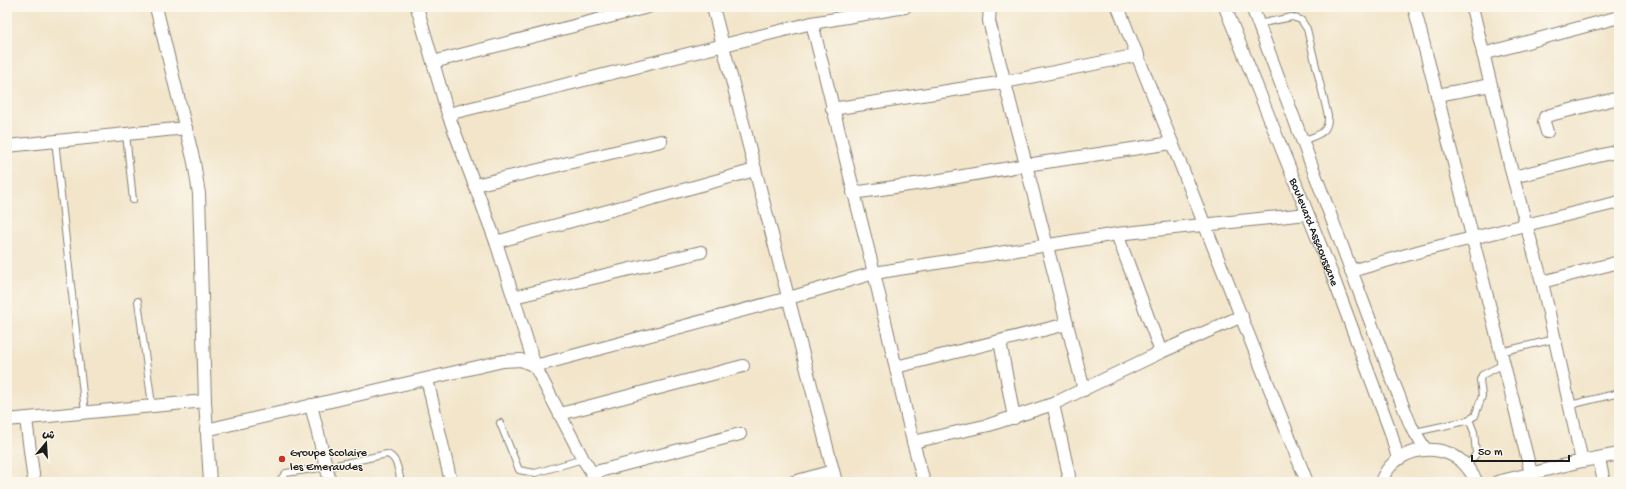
<svg xmlns="http://www.w3.org/2000/svg" width="1626" height="489" viewBox="0 0 1626 489" font-family="'Gochi Hand','Playpen Sans Arabic',sans-serif">
<style>
.lines{fill:none;stroke-linecap:round;stroke-linejoin:round}
.service-casing{stroke:#878073;stroke-width:8}
.minor-casing{stroke:#878073;stroke-width:14}
.service{stroke:#fff;stroke-width:6}
.minor{stroke:#fff;stroke-width:12}
.poi-dot{fill:#c8321e;stroke:#fbf7ec;stroke-width:1.5}
.labels{text-anchor:middle;stroke-width:3;stroke-linejoin:round;paint-order:stroke}
.street-label{font-size:12px;fill:#1c1c1c;stroke:#fbf7ec}
.poi-label{font-size:12px;fill:#1c1c1c;stroke:#fbf7ec;text-anchor:start}
</style>
<rect width="100%" height="100%" fill="#fbf7ec"/>
<filter id="ink" filterUnits="userSpaceOnUse"><feTurbulence type="fractalNoise" baseFrequency=".025" numOctaves="2"/><feDisplacementMap in="SourceGraphic" scale="8" xChannelSelector="R" yChannelSelector="G"/><feConvolveMatrix kernelMatrix="1 2 1 2 8 2 1 2 1" color-interpolation-filters="sRGB"/></filter>
<filter id="wash" filterUnits="userSpaceOnUse"><feTurbulence type="fractalNoise" baseFrequency=".012" numOctaves="4" result="noise"/><feDisplacementMap in="SourceGraphic" scale="16" xChannelSelector="R" yChannelSelector="G"/><feGaussianBlur stdDeviation="0.9" result="paint"/><feColorMatrix in="noise" values="0 0 0 0 0 0 0 0 0 0 0 0 0 0 0 0 0 1.4 0 .05"/><feComposite in="paint" operator="in"/></filter>
<g filter="url(#wash)">
<rect width="100%" height="100%" fill="#f2e5ca"/>
</g>
<g filter="url(#ink)">
<g class="lines">
<g class="service-casing">
<path id="service" d="M1258,24L1292,17L1301,20L1307,29L1328,116C1329,134 1317,135 1302,141
M126,134L133,200
M55,140L85,412
M138,301L152,405
M1500,352L1555,339
M1570,405L1619,393
M500,423L519,470L535,473L583,459
M1415,432L1466,421L1475,416L1482,396L1480,380L1482,375L1504,364
M1467,466L1476,454L1474,432L1469,419
M280,482L281,479L286,473L327,467L387,454C398,458 398,471 401,482"/>
</g>
<g class="minor-casing">
<g id="minor">
<path d="M156,7L194,162L199,194L205,401L210,482"/>
<path d="M417,7L448,114L496,242L535,366L789,298L874,273L1117,234L1307,214"/>
<path d="M713,7L836,482"/>
<path d="M990,7L989,21L1084,390"/>
<path d="M1118,7L1307,482"/>
<path id="s1" d="M1225,7L1333,277L1391,433L1398,459"/>
<path d="M1252,7L1391,376L1411,426L1425,449"/>
<path d="M1414,7L1437,95L1531,473"/>
<path d="M1472,7L1513,177L1542,282L1582,461"/>
<path d="M812,23L874,273L913,442L924,482"/>
<path d="M1483,54L1619,17"/>
<path d="M433,62L648,7"/>
<path d="M1437,95L1491,85"/>
<path d="M832,109L1005,82L1138,55"/>
<path d="M448,114L812,23L905,7"/>
<path d="M1547,132L1544,122L1545,117L1550,115L1619,98"/>
<path d="M7,146L186,128"/>
<path d="M1513,177L1619,151"/>
<path d="M475,185L661,141"/>
<path d="M853,193L929,182L1026,165L1172,143"/>
<path d="M1117,234L1161,352"/>
<path d="M496,242L755,170"/>
<path d="M1351,271L1424,250L1619,202"/>
<path d="M1542,282L1619,262"/>
<path d="M514,297L701,252"/>
<path d="M1000,341L1014,418"/>
<path d="M896,367L1067,324"/>
<path d="M427,379L451,482"/>
<path d="M1053,404L1068,471L1069,476L1066,482"/>
<path d="M311,405L330,482"/>
<path d="M560,414L743,366"/>
<path d="M26,419L34,482"/>
<path d="M7,420L205,401"/>
<path d="M206,430L503,361L521,360L535,366L583,459L598,482"/>
<path d="M913,442L989,425L1053,404L1161,352L1242,316"/>
<path d="M1599,459L1604,482"/>
<path d="M592,473L740,434"/>
<path d="M794,482L833,471"/>
<path d="M1381,482C1392,450 1434,440 1460,460C1468,466 1472,474 1477,482"/>
<path d="M1497,482L1582,461L1619,454"/>
</g>
</g>
<use href="#service" class="service"/>
<use href="#minor" class="minor"/>
</g>
</g>
<circle class="poi-dot" cx="282" cy="459" r="4"/>
<g class="labels">
<g class="street-label">
<text dy="4" stroke="none"><textPath href="#s1" startOffset="242">Boulevard Assaoussane</textPath></text>
</g>
<g class="poi-label">
<text x="290" y="456">Groupe Scolaire<tspan x="290" dy="14">les Emeraudes</tspan></text>
</g>
</g>
<rect width="1626" height="489" fill="none" stroke="#fbf7ec" stroke-width="24"/>
<g transform="translate(46 443) rotate(18)" stroke="#fbf7ec" stroke-width="3" paint-order="stroke">
<path d="M0-3L7 15L0 10L-7 15Z" fill="#1c1c1c"/>
<text y="-6" font-size="11" font-weight="bold" text-anchor="middle" fill="#1c1c1c">ش</text>
</g>
<path d="M1472 455v6h97v-6" fill="none" stroke="#1c1c1c" stroke-width="2"/>
<text x="1478" y="455" font-size="12" fill="#1c1c1c" stroke="#fbf7ec" stroke-width="3" paint-order="stroke">50 m</text>
</svg>
